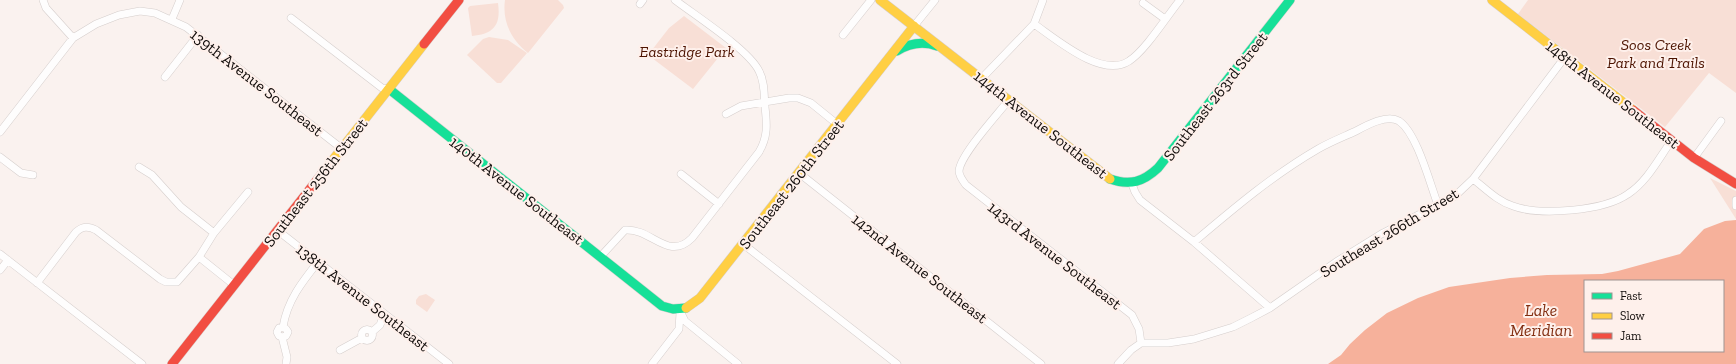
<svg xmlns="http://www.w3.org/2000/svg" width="1736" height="364" viewBox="0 0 1736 364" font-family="'Zilla Slab',serif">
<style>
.green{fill:#f8dfd6}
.water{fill:#f6b19b;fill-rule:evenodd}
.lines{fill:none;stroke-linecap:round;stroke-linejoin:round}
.street-casing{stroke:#d5cecc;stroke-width:8}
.fast-casing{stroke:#d5cecc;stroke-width:10}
.slow-casing{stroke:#d5cecc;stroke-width:10}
.jam-casing{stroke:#d5cecc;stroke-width:10}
.street{stroke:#fefdfd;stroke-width:7}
.fast{stroke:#16e098;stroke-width:9}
.slow{stroke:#ffcf43;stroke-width:9}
.jam{stroke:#f24e42;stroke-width:9}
.labels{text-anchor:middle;stroke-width:4;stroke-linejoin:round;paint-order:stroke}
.park-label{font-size:16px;font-style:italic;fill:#4d1300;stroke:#fef0eb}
.street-label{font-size:16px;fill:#100b09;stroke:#fef0eb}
.water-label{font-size:17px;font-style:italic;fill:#832f12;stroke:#fef0eb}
</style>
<rect width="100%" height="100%" fill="#faf2ef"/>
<path class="green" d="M505,0H558L563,5L564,8L528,53C511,40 502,21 505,0Z
M1528,0H1736V93L1709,73L1665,127L1518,14Z
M498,3C501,25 494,34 472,36L468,8L470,6Z
M684,16L726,48L693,89L648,55L669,28Z
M489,37L508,40L527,53L501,83H497L467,55L483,39Z
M1710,178L1736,191V219Z
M426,294L435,300L427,312L416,304V300L419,296Z"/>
<path class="water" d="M1736,220V364H1328L1341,355L1350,344L1365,330L1387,313L1418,298L1449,287L1510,278L1547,275L1602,274L1618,271L1680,254L1704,229L1725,221ZM1585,281H1723V351H1585Z"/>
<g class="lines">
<g class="street-casing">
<path id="street" d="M43,0L46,8L73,38
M1143,3L1165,19
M640,4L643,0
M291,18L382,88L389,89
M172,19L180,0
M1034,24C1056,39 1102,79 1129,61C1145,51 1167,16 1180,0
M914,26L935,0
M843,35L871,0
M165,77L198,35
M982,78L1034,24L1043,0
M1008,101C997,115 960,155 959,171C959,176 963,181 966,185L1132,315L1139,329L1141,343
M726,114L741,106L789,98H798L811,103L837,124
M0,132L73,38L96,24L119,15L140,11L155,13L186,27L341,148
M0,157L21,173L33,175
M1694,158L1721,121
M139,167L152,175L181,207L214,233
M799,173L1041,364
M681,174L719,204
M1473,179C1485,188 1497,201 1513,206C1540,216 1604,211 1628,194C1647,182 1659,158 1672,140
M1132,184L1135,192L1140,200L1194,242L1270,308
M1736,200V206
M277,230L449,364
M1194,242C1233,209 1273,175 1318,149C1330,142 1343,137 1356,131C1367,125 1387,114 1399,121C1417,133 1430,184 1438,205
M743,244L897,364
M0,254L142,364
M601,256L625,230C652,228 668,262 692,238L759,152C768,137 767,124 765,107C764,96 765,82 759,71C749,50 696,16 675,0
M199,257L234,285
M0,270L8,260
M37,283L76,232C83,226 88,226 96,230L160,279L166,282H177L199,257L214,233L248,192
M680,311L685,321L738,364
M283,327C287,301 302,282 318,262
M361.5 335a5.5 5.5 0 1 1 11 0a5.5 5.5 0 1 1-11 0Z
M372,332L380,325L384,314
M282,337L286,336L288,332L286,329L283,327L279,328L277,332L279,336L282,337L287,357L286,364
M1141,343H1168L1194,339L1233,327L1251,318L1270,308L1336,262L1383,233L1455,196L1473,179L1565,57
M340,350L362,338
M652,364L679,329L680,313
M1118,364L1131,350L1141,343"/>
</g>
<g class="fast-casing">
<path id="fast" d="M897,51C910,43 923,41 937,46
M389,89L662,306L673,309L686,308
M1110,179C1130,186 1143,182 1158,168L1290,0"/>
</g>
<g class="slow-casing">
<path id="slow" d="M880,0L1110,179
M1492,0L1633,110
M328,166L424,44
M686,308L700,298L914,26"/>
</g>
<g class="jam-casing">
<path id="jam" d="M424,44L459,0
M1633,110L1694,158L1736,184
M172,364L328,166"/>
</g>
<use href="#street" class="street"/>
<use href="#fast" class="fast"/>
<use href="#slow" class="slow"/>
<use href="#jam" class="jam"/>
</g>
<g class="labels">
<g class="park-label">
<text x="1656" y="50">Soos Creek<tspan x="1656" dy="18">Park and Trails</tspan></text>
<text x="687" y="57">Eastridge Park</text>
</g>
<g class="street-label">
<text transform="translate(257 82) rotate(38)" y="6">139th Avenue Southeast</text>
<text transform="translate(1613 94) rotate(38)" y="6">148th Avenue Southeast</text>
<text transform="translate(1215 96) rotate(-52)" y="6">Southeast 263rd Street</text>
<text transform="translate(1041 124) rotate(38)" y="6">144th Avenue Southeast</text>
<text transform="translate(315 182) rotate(-52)" y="6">Southeast 256th Street</text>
<text transform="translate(791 184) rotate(-52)" y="6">Southeast 260th Street</text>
<text transform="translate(517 190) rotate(38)" y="6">140th Avenue Southeast</text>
<text transform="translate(1389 232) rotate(-31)" y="6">Southeast 266th Street</text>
<text transform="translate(1055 255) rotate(38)" y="6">143rd Avenue Southeast</text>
<text transform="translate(920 268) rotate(38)" y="6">142nd Avenue Southeast</text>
<text transform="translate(363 297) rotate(38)" y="6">138th Avenue Southeast</text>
</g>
<g class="water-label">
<text x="1541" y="316">Lake<tspan x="1541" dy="20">Meridian</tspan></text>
</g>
</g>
<rect x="1584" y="280" width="140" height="72" fill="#fef0eb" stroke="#9f9491"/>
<rect x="1592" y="293" width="20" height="6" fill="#16e098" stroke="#9f9491"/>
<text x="1620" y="300" font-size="12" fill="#100b09">Fast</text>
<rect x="1592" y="313" width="20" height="6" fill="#ffcf43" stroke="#9f9491"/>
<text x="1620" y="320" font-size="12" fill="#100b09">Slow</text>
<rect x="1592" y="333" width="20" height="6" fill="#f24e42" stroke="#9f9491"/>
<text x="1620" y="340" font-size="12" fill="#100b09">Jam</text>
</svg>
